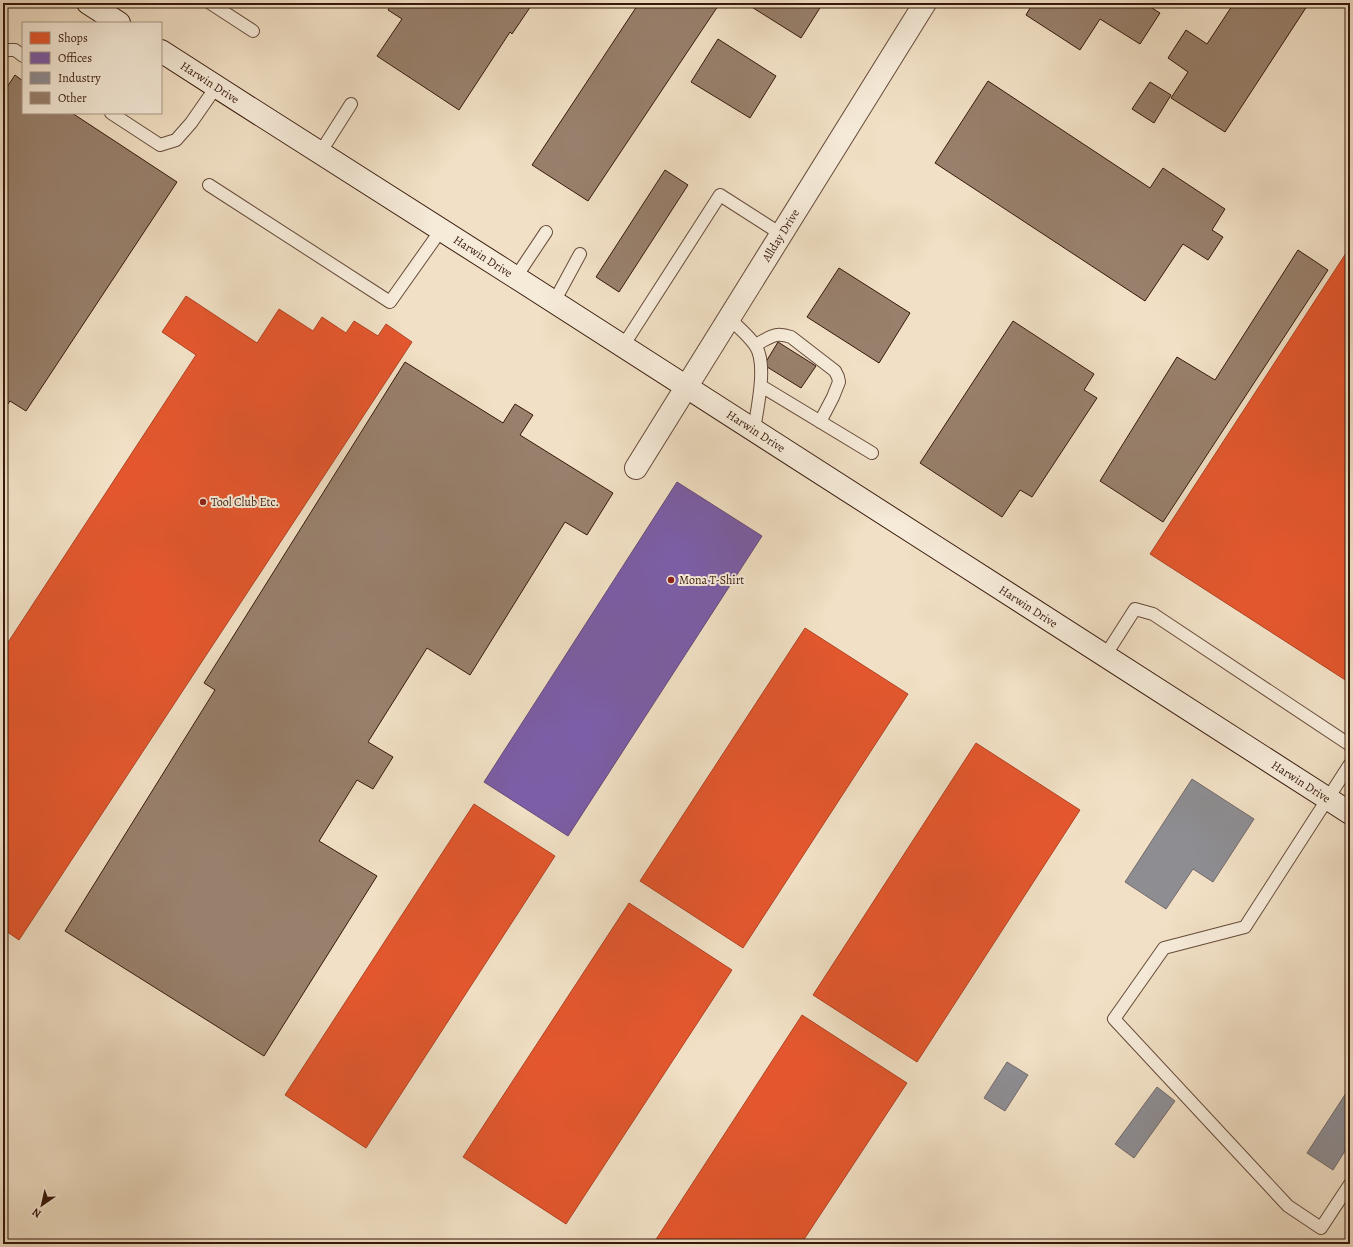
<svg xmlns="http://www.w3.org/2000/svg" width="1353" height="1247" viewBox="0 0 1353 1247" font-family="Alegreya,serif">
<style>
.shops{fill:#e4572e;stroke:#b04424}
.offices{fill:#7b5ea7;stroke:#674978}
.industry{fill:#8d8d92;stroke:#736a6a}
.building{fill:#98806c;stroke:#37190b}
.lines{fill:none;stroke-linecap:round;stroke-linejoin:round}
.service-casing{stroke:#664b3a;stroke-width:14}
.minor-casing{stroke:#664b3a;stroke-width:24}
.secondary-casing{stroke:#37190b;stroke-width:24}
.service{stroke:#f6ebd9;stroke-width:12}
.minor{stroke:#f6ebd9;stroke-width:22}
.secondary{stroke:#f6ebd9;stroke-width:22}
.poi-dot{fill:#8f2418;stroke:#f6ebd9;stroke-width:1.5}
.labels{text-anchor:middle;stroke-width:4;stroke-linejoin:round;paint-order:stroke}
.street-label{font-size:12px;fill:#37190b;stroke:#f6ebd9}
.poi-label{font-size:12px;fill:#37190b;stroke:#f6ebd9;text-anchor:start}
</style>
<rect width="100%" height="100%" fill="#f1e0c5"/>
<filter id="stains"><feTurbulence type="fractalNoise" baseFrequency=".005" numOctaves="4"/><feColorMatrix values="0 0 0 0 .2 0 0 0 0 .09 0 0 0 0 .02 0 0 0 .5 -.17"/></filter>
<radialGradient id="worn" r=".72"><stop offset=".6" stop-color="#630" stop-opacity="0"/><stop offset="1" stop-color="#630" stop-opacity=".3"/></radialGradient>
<path class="shops" d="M1350,247V683L1150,554Z
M186,296L257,343L279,309L313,331L322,317L346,333L354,321L378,336L386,324L412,342L19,940L3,929V650L196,355L162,332Z
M805,628L908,694L743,948L640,881Z
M976,743L1080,810L917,1062L813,995Z
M474,804L555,856L366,1148L285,1095Z
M629,903L732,970L566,1224L463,1157Z
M802,1015L907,1083L801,1244H653Z"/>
<path class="offices" d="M677,482L762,536L568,836L484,782Z"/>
<path class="industry" d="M1192,779L1254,819L1213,882L1193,869L1166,909L1125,882Z
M1007,1062L1028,1075L1005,1111L984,1098Z
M1157,1087L1175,1101L1134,1158L1115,1144Z
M1350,1087V1143L1333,1170L1307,1153Z"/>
<path class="building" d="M392,3H533L512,34L510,32L459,110L377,56L402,19L388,10Z
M639,3H720L588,201L532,165Z
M752,3H823L801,38L750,6Z
M1033,3H1144L1160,13L1140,44L1100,19L1080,50L1026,15Z
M1234,3H1309L1225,132L1171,98L1188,72L1168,58L1186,30L1207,44Z
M718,39L776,76L750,118L691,82Z
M15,75L23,81V113H72L177,182L26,411L10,401L3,411V93Z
M988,81L1150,188L1163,168L1225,209L1212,230L1223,237L1208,260L1183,244L1145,301L935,163Z
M1150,82L1171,95L1154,123L1132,109Z
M665,170L688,185L619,292L596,277Z
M1298,250L1328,270L1163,522L1100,481L1177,357L1215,380Z
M839,268L910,313L879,363L807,317Z
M1013,321L1094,374L1084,390L1097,398L1032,497L1020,490L1002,517L920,463Z
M778,342L816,366L801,388L764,365Z
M405,362L503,423L515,404L533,415L520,435L613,493L587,535L565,522L470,675L427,648L368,742L393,757L373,789L357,780L319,841L377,876L264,1056L65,931L215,690L204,683Z"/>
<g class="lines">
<g class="service-casing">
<path id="service" d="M210,3L253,31
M3,50H15L23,56
M111,113L160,145L176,140L191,123L216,87
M320,153L351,104
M209,185L390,302L441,230
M516,277L546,232
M554,302L580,254
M729,318C737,326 748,335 755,345C768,363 757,409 754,430
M755,345C770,338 774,331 791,337L835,371L838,377L839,382L833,397L820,422
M623,346L720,195L781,234
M761,386L872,453
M1105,656L1135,609L1153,614L1350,745
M1350,764L1245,927L1164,948L1114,1019L1288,1206L1321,1228L1350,1184"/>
</g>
<g class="minor-casing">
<g id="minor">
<path id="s1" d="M636,468L925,3"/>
</g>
</g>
<g class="secondary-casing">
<g id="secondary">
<path d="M88,3L119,23"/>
<path id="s2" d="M161,51C280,128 400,203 520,280C797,457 1073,636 1350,813"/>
</g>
</g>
<use href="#service" class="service"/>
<use href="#minor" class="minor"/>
<use href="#secondary" class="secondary"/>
</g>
<g class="poi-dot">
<circle cx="203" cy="502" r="4"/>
<circle cx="671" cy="580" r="4"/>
</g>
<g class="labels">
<g class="street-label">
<text dy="4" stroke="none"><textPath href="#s2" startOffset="58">Harwin Drive</textPath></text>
<text dy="4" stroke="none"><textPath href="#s1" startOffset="274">Allday Drive</textPath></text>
<text dy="4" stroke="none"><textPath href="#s2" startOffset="382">Harwin Drive</textPath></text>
<text dy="4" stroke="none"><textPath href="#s2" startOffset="706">Harwin Drive</textPath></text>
<text dy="4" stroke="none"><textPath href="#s2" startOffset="1030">Harwin Drive</textPath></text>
<text dy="4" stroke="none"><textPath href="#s2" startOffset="1354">Harwin Drive</textPath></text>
</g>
<g class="poi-label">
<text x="211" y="506">Tool Club Etc.</text>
<text x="679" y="584">Mona T-Shirt</text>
</g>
</g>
<rect width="1353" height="1247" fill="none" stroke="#f1e0c5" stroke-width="16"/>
<rect x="4" y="4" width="1345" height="1239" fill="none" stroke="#37190b" stroke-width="2"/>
<rect x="8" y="8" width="1337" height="1231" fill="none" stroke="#37190b"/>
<rect x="22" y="22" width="140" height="92" fill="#f6ebd9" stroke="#aa9787"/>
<rect x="30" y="32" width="20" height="12" fill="#e4572e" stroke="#aa9787"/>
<text x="58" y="42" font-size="12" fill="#37190b">Shops</text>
<rect x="30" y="52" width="20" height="12" fill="#7b5ea7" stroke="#aa9787"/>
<text x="58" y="62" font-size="12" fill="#37190b">Offices</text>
<rect x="30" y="72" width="20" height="12" fill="#8d8d92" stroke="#aa9787"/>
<text x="58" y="82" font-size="12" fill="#37190b">Industry</text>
<rect x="30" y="92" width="20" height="12" fill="#98806c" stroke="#aa9787"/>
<text x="58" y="102" font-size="12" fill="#37190b">Other</text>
<g transform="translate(42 1205) rotate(214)" stroke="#f6ebd9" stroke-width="3" paint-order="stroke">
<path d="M0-3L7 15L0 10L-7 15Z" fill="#37190b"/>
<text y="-6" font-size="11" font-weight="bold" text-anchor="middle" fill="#37190b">N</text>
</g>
<rect width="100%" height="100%" filter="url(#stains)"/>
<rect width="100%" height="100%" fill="url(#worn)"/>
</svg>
